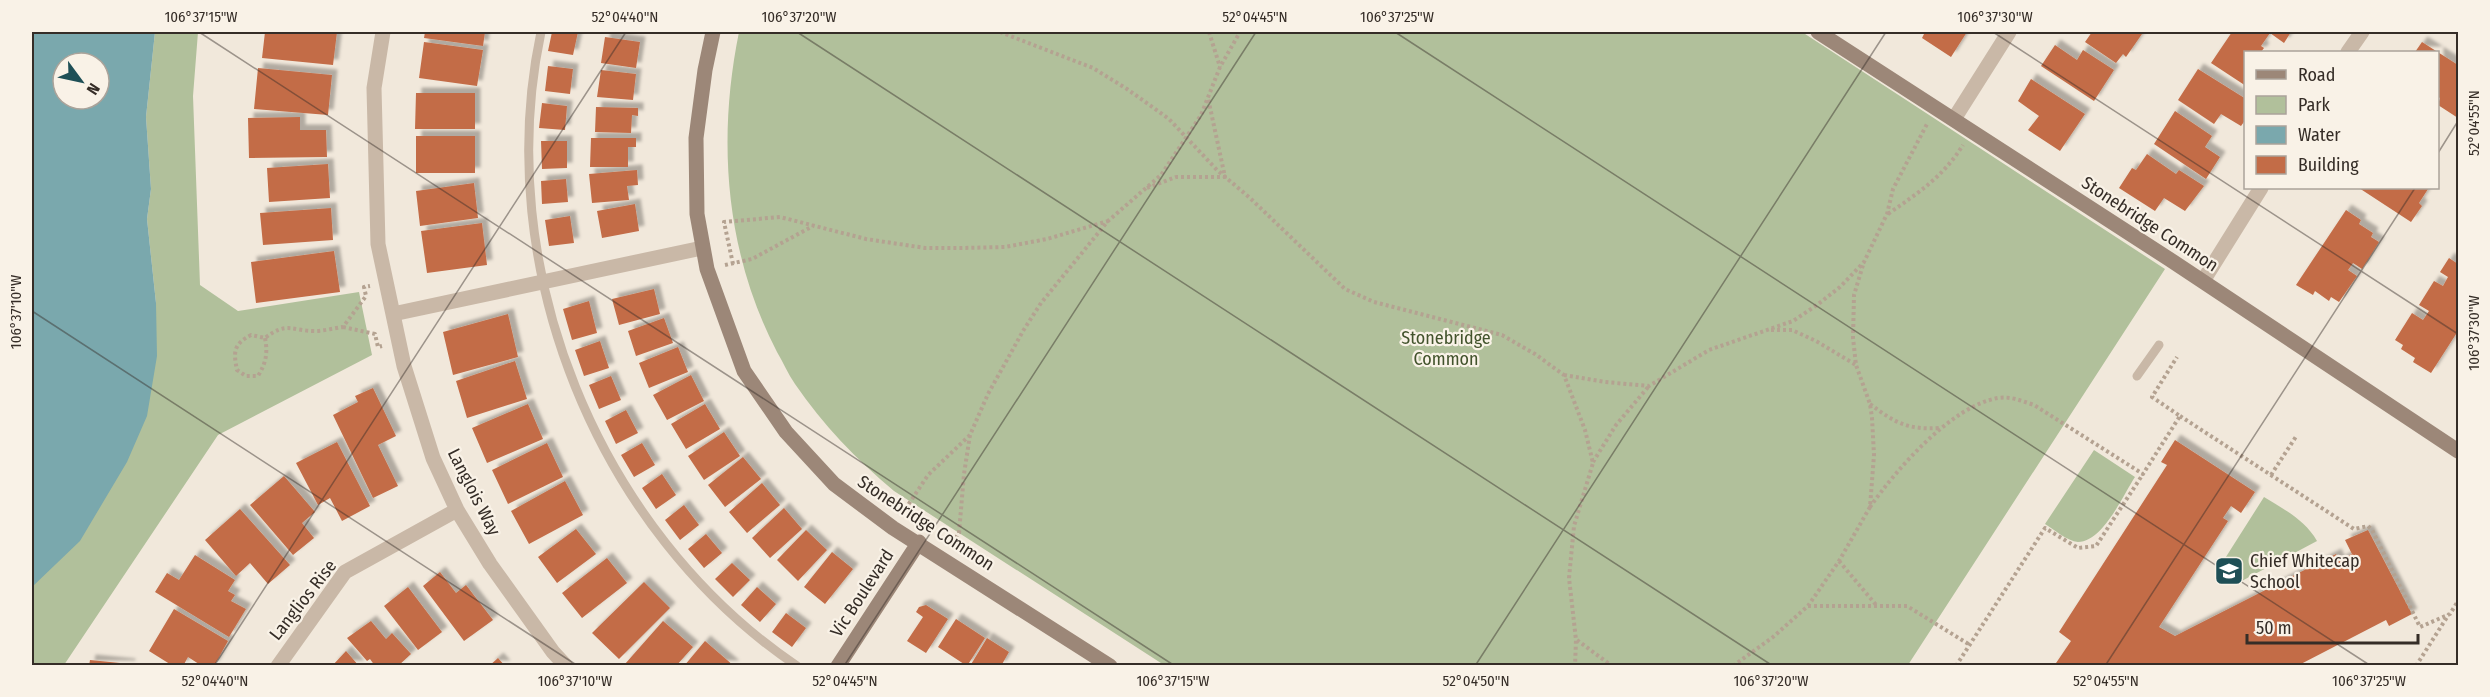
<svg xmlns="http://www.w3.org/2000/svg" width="2490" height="697" viewBox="0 0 2490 697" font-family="'Fira Sans Condensed',sans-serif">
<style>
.green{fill:#b1c09b}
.water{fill:#7aa8ad;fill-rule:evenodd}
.building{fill:#c36c47;filter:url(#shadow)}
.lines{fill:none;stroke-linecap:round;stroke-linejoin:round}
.path{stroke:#b4a291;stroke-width:4;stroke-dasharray:3 3;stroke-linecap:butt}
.lane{stroke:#c9b8a7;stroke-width:9}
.street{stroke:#c9b8a7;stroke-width:15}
.secondary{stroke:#9c8778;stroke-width:15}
.ticks{fill:none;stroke:#352d27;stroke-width:1.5;stroke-opacity:0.45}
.labels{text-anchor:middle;stroke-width:4.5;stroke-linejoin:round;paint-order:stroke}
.street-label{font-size:18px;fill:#352d27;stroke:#f9f2e7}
.park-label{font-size:18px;fill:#42532c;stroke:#f9f2e7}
.poi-label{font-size:18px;fill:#352d27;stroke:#f9f2e7;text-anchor:start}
.neatline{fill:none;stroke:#352d27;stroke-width:2}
.ticks-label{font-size:15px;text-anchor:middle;fill:#352d27}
</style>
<defs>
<filter id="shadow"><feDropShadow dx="5.5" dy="-5.5" stdDeviation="1.5" flood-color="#0004"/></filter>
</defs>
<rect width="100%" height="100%" fill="#f1e8db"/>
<path class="green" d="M155,32H198L193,96L200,285L238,311L359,292L372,355L218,435L64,665L32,666V587L156,303L147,219L151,189L146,117Z
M739,32H1802L2165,269L1908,665H1164L894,491C856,459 823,425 795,384C788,374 783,362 777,352C725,252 717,140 739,32Z
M2094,450L2135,477C2123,495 2103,542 2078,542C2067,541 2055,530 2045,524Z
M2264,497C2285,510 2305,520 2317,541L2236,584L2217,571Z"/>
<path class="water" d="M32,32H155L146,117L151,189L147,219L156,303L157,356L147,416L127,462L80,541L32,587ZM63,63H99V99H63Z"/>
<path class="building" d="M265,32H337L333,65L262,58Z
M425,32H485L483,46L424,38Z
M552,32H578L573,55L548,51Z
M1925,32H1967L1951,57L1922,38Z
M2092,32H2138L2142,34L2126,57L2123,54L2116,63L2085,42Z
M2232,32H2291L2284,43L2270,33L2261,46L2264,48L2261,52H2246V86L2211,63Z
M605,37L640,42L636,68L601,63Z
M424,42L483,50L477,86L419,78Z
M2422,42L2458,65V118L2438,105L2440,98L2438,97V52H2415Z
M2055,45L2077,60L2083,50L2114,70L2094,101L2041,66Z
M548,66L573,69L570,94L545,91Z
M258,68L332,75L328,115L254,109Z
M2198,69L2246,99V119L2241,126L2221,114L2214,124L2178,100Z
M601,70L636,74L633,100L597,97Z
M2031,79L2085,114L2060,151L2028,130L2039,116L2018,101Z
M416,93H475V129H415Z
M542,103L567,106L565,130L539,128Z
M596,107L638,108V116L632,115L631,133L595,132Z
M2175,111L2212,136L2205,147L2220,157L2206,179L2154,144Z
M300,117V130H326L327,157L249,158L248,118Z
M416,136H475V173H416Z
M591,138H636V147H628V167H590Z
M541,141H567V168L542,169Z
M2147,154L2176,174L2179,170L2204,186L2185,211L2164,198L2155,211L2119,188L2132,168L2136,170Z
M328,164L330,198L269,202L267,168Z
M637,170L638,185L627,186L629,200L592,203L589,174Z
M566,179L568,202L542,204L541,181Z
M474,183L478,218L420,226L416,191Z
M2359,188H2425L2428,189L2419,203L2422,206L2411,222Z
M635,204L639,231L602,238L597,211Z
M331,208L333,240L263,245L260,213Z
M2346,210L2361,220L2359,224L2373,233L2371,237L2379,242L2362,269L2353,263L2348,270L2357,276L2339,302L2331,297L2329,301L2315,291L2313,295L2296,285Z
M570,216L574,243L549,246L545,220Z
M482,223L487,265L427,273L421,231Z
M334,251L340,292L256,303L251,262Z
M2449,258L2458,264V331L2431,373L2413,362L2415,358L2401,349L2403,345L2395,340L2412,313L2423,320L2429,311L2419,305L2434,281L2443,286L2448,277L2440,272Z
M654,289L660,314L619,325L612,299Z
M589,301L597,333L572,340L563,309Z
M508,314L518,357L453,375L443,332Z
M664,318L673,343L636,356L628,331Z
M600,341L609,368L584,376L575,350Z
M678,347L688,372L649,388L639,363Z
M515,361L527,399L467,418L456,381Z
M691,375L704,401L667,420L653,395Z
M611,376L621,400L599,409L589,385Z
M373,388L396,436L378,445L398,486L373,498L333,415L358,402L355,396Z
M528,404L543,439L487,463L472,428Z
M705,404L720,429L686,449L671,424Z
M626,410L638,433L616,444L605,421Z
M724,432L740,456L704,480L688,456Z
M2175,440L2255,492L2241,513L2231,506L2223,518L2228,521L2159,627L2175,636L2336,554L2339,561L2352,554L2345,540L2368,530L2412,614L2389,626L2386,620L2297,666H2054L2071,641L2059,632L2167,465L2161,462Z
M337,442L370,506L342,521L330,498L318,505L296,463Z
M547,443L563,477L508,504L492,470Z
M642,443L655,465L634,477L621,455Z
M743,457L761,479L725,507L708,485Z
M662,474L676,495L656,509L642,488Z
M284,476L315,512L302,523L314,538L293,555L250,505Z
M565,481L583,515L529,544L511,511Z
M762,483L780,505L747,533L729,512Z
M684,505L699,525L680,540L665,520Z
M784,508L802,529L770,558L752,538Z
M240,509L290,565L268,584L250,563L236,576L205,540Z
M576,529L596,554L557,583L538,557Z
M806,530L827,550L798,581L777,560Z
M706,534L722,553L704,568L688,549Z
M832,552L853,569L825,604L804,587Z
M195,555L235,580L228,591L235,595L231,601L246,609L229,637L155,592L167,573L179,580Z
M607,558L627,583L582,618L562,593Z
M732,563L750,580L733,597L715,579Z
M440,572L456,593L466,585L493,620L464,641L423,586Z
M644,582L670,608L619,659L592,633Z
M408,587L442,632L418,650L384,606Z
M757,587L776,604L760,622L741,605Z
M926,605L948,619L926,653L907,641L923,617L916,612L919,607Z
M174,609L228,641L214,666H202L188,657L183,666H173L149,651Z
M786,613L806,628L792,647L772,632Z
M956,619L985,638L967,666L938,647Z
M371,621L386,639L392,633L411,654L398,666H375L370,659L367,661L347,638Z
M663,621L693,647L676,666H626L625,664Z
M987,638L1009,652L1001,666H970Z
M705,641L734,666H684Z
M346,651L359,666H332Z
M498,658L505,666H489Z
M90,660L130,664V666H89Z"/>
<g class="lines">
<path class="path" d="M1000,32L1093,68L1127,89L1169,119L1217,170L1250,198L1345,289L1374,302L1502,335L1535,354L1564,375L1585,430L1593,463L1574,526L1569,578L1576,640L1575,666
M1209,32L1220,67
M1147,188L1176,177H1225L1208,98
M1888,214C1918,193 1943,177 1963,145
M733,264L724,222L780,217L866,239L925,248H961L1005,247L1047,239L1108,221
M725,265L752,259L813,226
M343,327L375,334L378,347L382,346
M1771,330H1792L1816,341L1856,365
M265,338C268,353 266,363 258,376H246L237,370C233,351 234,344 251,335L265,338C287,321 292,331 315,331C324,331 334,328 343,327L366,296L364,287L370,286
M1564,375L1605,382L1649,386L1709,350L1793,321L1817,305L1840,287L1864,262L1887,214L1893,189L1927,124
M1870,404C1895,423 1908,430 1940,428
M2180,416L2354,529L2368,526L2372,530L2420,627L2450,614L2458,601
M1593,462L1616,425L1649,386
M2271,475L2297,435
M1870,507C1896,470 1951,406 1998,398C2011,396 2022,401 2034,405L2143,474L2180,416L2152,397L2177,357
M902,514L928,475L970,435
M952,543L959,533L964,474L970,435L988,394L1023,331L1041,303L1108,221L1161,175L1201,115L1220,67L1240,32
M1839,561L1877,606
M1808,606H1907L1970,645
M1577,640L1612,666
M1733,666L1773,637L1808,606L1839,561L1870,507L1874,455L1872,418L1870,404L1856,365L1853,338L1854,295L1863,265
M1956,666L2045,528L2078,548L2096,546L2143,474
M2416,666L2449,614"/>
<path class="lane" d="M541,32C491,267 597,531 797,666
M2137,376L2159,345"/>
<path class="street" d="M383,32L374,88L378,244L404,366L433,458L457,510L490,564L553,652L566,666
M2348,52L2362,32
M1954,119L2009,32
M2203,281L2261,188
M393,314L702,248
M278,666L345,572L457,510"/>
<path class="secondary" d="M713,32L705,70L696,138L697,214L707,269L744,371L786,432L834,484L893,528L1110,666
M1818,32L2169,259L2458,451
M838,666L919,542"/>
</g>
<path class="ticks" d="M199,32L1175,666M797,32L1773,666M1395,32L2371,666M1993,32L2458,334M2438,153L2458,121M32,311L578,666M214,666L626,32M844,666L1256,32M1475,666L1886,32M2105,666L2415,188"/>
<defs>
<g id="school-square" transform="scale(1.5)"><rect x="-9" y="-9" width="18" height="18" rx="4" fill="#1e4f56" stroke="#f9f2e7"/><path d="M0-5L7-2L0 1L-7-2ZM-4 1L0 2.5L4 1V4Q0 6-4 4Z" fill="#fff"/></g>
</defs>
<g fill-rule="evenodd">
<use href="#school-square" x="2229" y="571"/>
</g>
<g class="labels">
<g class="street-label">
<text transform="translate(2150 224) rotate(33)" y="6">Stonebridge Common</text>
<text transform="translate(474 492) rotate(63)" y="6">Langlois Way</text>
<text transform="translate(926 523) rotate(33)" y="6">Stonebridge Common</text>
<text transform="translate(862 593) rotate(-57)" y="6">Vic Boulevard</text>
<text transform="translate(303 600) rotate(-52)" y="6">Langlios Rise</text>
</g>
<g class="park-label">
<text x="1446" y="344">Stonebridge<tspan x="1446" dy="21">Common</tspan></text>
</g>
<g class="poi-label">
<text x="2250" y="567">Chief Whitecap<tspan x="2250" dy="21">School</tspan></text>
</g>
</g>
<rect width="2490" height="697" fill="none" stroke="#f9f2e7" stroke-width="66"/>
<rect x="2244" y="51" width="195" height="138" fill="#f9f2e7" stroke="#aba39a" stroke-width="1.5"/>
<rect x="2256" y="70" width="30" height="9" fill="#9c8778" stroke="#aba39a" stroke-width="1.5"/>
<text x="2298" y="81" font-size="18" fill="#352d27">Road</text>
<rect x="2256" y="96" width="30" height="18" fill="#b1c09b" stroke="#aba39a" stroke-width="1.5"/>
<text x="2298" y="111" font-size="18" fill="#352d27">Park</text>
<rect x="2256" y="126" width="30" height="18" fill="#7aa8ad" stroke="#aba39a" stroke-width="1.5"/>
<text x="2298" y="141" font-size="18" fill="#352d27">Water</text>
<rect x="2256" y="156" width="30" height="18" fill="#c36c47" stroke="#aba39a" stroke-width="1.5"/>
<text x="2298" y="171" font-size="18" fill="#352d27">Building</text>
<g transform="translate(81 81) rotate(123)"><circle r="28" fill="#f9f2e7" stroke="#aba39a" stroke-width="1.5"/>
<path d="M0-4.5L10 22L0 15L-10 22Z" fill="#1e4f56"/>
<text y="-9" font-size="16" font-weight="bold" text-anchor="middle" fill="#352d27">N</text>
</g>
<path d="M2247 634v9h171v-9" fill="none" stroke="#352d27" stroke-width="3"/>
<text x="2256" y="634" font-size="18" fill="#352d27" stroke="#f9f2e7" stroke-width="4.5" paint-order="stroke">50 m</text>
<rect x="33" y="33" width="2424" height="631" class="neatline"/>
<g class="ticks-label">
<text x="201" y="22">106°37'15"W</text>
<text x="625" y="22">52°04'40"N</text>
<text x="799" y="22">106°37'20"W</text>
<text x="1255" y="22">52°04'45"N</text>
<text x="1397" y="22">106°37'25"W</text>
<text x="1995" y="22">106°37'30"W</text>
<text transform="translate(2474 123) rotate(-90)" y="5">52°04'55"N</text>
<text transform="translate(16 312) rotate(-90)" y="5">106°37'10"W</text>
<text transform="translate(2474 333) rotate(-90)" y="5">106°37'30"W</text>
<text x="215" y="686">52°04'40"N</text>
<text x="575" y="686">106°37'10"W</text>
<text x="845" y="686">52°04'45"N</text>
<text x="1173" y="686">106°37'15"W</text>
<text x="1476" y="686">52°04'50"N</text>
<text x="1771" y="686">106°37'20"W</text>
<text x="2106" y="686">52°04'55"N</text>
<text x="2369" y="686">106°37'25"W</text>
</g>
</svg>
